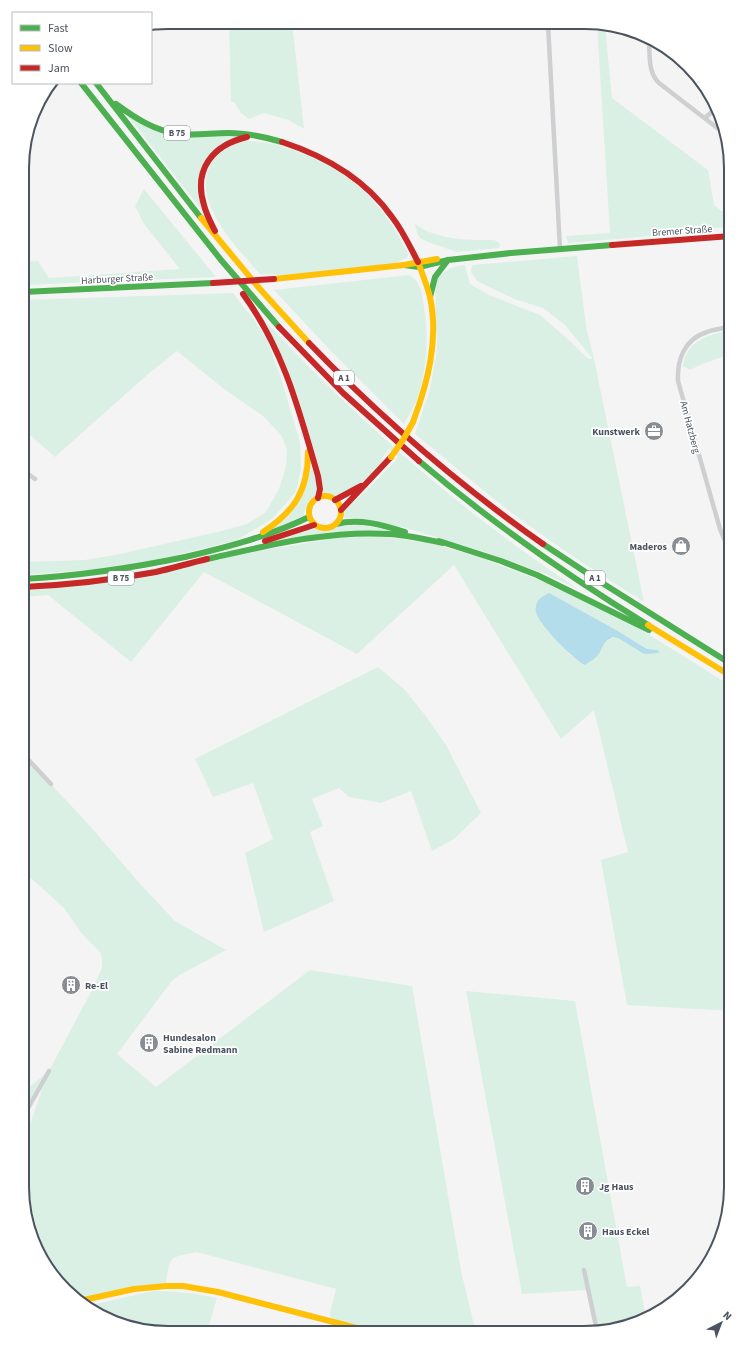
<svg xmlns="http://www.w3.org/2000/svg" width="753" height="1355" viewBox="0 0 753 1355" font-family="'Source Sans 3',sans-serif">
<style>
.green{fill:#dbf0e4;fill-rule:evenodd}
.water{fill:#b3ddea}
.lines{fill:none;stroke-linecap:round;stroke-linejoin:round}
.street{stroke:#cecfd1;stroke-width:4.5}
.fast{stroke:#4caf50;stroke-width:6}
.slow{stroke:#ffc107;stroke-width:6}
.jam{stroke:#c62828;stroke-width:6}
.slow-bridge{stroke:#ffc107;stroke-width:6}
.jam-bridge{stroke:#c62828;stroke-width:6}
.labels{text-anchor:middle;stroke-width:3.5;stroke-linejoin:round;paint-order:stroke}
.shield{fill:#fff;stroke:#82888f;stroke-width:1}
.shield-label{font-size:9px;font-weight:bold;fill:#4c555f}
.street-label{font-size:10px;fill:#4c555f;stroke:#fff}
.poi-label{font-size:10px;font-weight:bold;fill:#4c555f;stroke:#fff;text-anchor:start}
.rim{fill:none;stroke:#4c555f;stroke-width:2}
</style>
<rect width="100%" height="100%" fill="#f4f4f4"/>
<path class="green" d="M229,22L292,23L304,128L298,126L289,120L264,113L249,119L241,113L234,102H231Z
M597,25H605L612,98L708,170L714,205L721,211H731V227L696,229L689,233L568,243L566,236L610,233Z
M124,111L151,128L241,135L230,140L201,169L204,213Z
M246,141C285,141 337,165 365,192C382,209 395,228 406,249L408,254L407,258L391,265L283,275L260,274C237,247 190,202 211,164C218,151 233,144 246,141Z
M144,189L216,277L23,285V262L38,261L49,278L180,269L144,224L135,206Z
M415,224C437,240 467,240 493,240L497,241L500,244L499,248L457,252L428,242L420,238L417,233Z
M577,256L586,326L594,359L644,602C605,577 565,552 527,524C488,496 452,464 415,434L430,389L437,349L435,281C442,271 453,266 465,265L470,284L489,295L540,315L570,341L587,358L593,359L565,325L543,308L514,299L477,281L471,272L472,265Z
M409,275C421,281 422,294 424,307C429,339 427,371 416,402C413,409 408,416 404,424L328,348L274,290Z
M233,293L255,321L267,340L281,378L300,442L301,469L296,492L272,519L237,540L157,560L112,568L23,575V562L85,560L115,555L222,531L247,524L266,512L279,489L286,466L287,450L281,435L263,416L224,389L177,351L147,375L55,457L30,435L23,411V300Z
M266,322C360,423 463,513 578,589L546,574L479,550L406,528L369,520L345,518L343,516L346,509L375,482L389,467H390L398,457L389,449L381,459L383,461C374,470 351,496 339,496C334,497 328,493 323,493V487Z
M731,330V354L702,364L690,370L683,366C686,340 709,335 731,330Z
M311,465L318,486L315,495L309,500L303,516L272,530L289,515Z
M360,525L390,530L262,545L310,527L321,531H328L340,526Z
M378,536L431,543L479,557L562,589L621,617L731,686V1011L627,1005L601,860L628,852L594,710L561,739L454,565L357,654L204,572L131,662L48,595L23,597V590L337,538ZM540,622L609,626L647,649L658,650L644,654L617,637H613L604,643L571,656Z
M378,667L384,672L404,689L425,715L446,745L481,813L454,839L432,851L411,791L381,803L349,797L339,788L312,799L323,826L310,832L334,901L264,932L245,853L273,839L253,783L213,797L195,759Z
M23,754L90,826L142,886L175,921L226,950L178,976L171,982L117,1054L156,1087L310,970L412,986L461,1271L476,1333L372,1332L331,1322L330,1312L336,1289L196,1252C169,1258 170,1255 166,1283L129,1287L76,1300L72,1297L30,1234L22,1187V1149L47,1074L22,1119V1093L49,1071L92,990L102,968V962L101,953L82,934L64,908L22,870Z
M466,991L575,1001L627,1287L640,1286L646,1318L632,1325L597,1331L588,1290L522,1294Z
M153,1291C175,1291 195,1293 217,1298L207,1332H168L85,1305L95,1304Z"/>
<path class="water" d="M549,593L616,630L647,649L658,650L659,653L644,654L618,638L613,637C602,642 604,647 598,655C595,659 589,662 585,665C574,660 538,624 536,612C535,610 536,605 537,603C538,598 544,596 549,593Z"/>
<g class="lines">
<path class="street" d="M548,24L560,249
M649,42C650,56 648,73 659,83L725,134
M705,118L715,109
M23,470L35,479
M731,555L720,529L678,381C677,360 684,339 707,332C714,329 723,328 731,327
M23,754L51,784
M22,1119L49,1071
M584,1270L597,1331"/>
<path class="fast" d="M81,83L221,260L279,327
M96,83L201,218
M116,104C135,118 155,131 179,134C196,136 211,133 228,133C246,133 265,137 282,142
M404,265L419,267L448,260L511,253L612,245
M23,292L213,283
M430,297L435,277L448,260
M419,461C491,522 568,576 648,625
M336,524C359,518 383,525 405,532
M439,541L501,561L537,575L649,630
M543,544L599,581L731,664
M207,559C266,546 328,530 389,534C407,535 425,539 443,543
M23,579C78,576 132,568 185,557C228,547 270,536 309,517"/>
<path class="slow" d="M201,218L259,288L309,343
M274,279L404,265L437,259
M413,422C428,382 439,339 430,297C427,285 422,273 418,262
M309 512a16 16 0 1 1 32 0a16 16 0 1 1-32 0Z
M263,532C295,511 308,490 308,452
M648,625L731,676
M79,1301L134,1289L166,1286H183L218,1292L372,1332"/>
<path class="jam" d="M282,142C325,156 366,180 392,217C403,231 410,247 418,262
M215,231C211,223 206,214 204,205C193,169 213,145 247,137
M612,245L731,236
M243,294C284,350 299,410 318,476L320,489L318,498
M279,327L343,393L419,461
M309,343C380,417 459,485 543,544
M335,500L361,486
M341,510L391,457
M265,541L314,525
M23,587C68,585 112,580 156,572C173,568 190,563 207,559"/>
<path class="slow-bridge" d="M391,457L403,440L413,422"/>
<path class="jam-bridge" d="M213,283L274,279"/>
</g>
<defs>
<g id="office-disc" transform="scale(1)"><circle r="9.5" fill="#878d93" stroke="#fff"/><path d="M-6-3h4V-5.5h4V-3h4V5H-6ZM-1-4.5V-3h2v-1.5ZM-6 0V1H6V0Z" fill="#fff"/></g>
<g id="shop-disc" transform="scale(1)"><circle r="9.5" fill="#878d93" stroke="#fff"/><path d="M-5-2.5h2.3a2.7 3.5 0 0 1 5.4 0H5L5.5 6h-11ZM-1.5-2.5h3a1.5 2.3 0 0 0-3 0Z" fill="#fff"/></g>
<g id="building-disc" transform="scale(1)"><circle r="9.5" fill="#878d93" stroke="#fff"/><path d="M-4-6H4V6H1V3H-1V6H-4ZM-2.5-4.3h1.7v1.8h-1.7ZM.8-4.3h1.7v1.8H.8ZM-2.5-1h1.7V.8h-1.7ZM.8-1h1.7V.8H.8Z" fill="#fff"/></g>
</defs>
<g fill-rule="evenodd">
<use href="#office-disc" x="654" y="431"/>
<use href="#shop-disc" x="681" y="546"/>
<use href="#building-disc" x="71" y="985"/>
<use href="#building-disc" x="149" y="1043"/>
<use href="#building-disc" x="585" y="1186"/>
<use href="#building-disc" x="588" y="1231"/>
</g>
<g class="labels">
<g class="shield">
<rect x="164" y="126" width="26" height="14" rx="3"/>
<rect x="334" y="371" width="20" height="14" rx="3"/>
<rect x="108" y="571" width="26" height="14" rx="3"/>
<rect x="585" y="571" width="20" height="14" rx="3"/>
</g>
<g class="shield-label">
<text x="177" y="136">B 75</text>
<text x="344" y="381">A 1</text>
<text x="121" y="581">B 75</text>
<text x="595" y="581">A 1</text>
</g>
<g class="street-label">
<text transform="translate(682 230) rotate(-4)" y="4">Bremer Straße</text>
<text transform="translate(117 278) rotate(-3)" y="4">Harburger Straße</text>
<text transform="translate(691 427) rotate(75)" y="4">Am Hatzberg</text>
</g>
<g class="poi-label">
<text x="640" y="435" text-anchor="end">Kunstwerk</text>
<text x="667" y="550" text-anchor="end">Maderos</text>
<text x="85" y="989">Re-El</text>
<text x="163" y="1041">Hundesalon<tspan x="163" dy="12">Sabine Redmann</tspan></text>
<text x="599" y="1190">Jg Haus</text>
<text x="602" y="1235">Haus Eckel</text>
</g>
</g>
<path d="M0 0H753V1355H0ZM168 29H585A139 139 0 0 1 724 168V1187A139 139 0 0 1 585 1326H168A139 139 0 0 1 29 1187V168A139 139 0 0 1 168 29Z" fill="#fff" fill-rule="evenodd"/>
<path class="rim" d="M168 29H585A139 139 0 0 1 724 168V1187A139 139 0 0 1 585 1326H168A139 139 0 0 1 29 1187V168A139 139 0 0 1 168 29Z"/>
<rect x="12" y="12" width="140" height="72" fill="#ffffff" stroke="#b7bbbf"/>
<rect x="20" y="25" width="20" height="6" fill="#4caf50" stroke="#b7bbbf"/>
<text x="48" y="32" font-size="12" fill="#4c555f">Fast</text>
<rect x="20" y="45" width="20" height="6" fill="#ffc107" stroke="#b7bbbf"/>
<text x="48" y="52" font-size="12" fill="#4c555f">Slow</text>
<rect x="20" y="65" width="20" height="6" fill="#c62828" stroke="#b7bbbf"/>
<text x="48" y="72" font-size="12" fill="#4c555f">Jam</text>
<g transform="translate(721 1323) rotate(42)" stroke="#ffffff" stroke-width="3" paint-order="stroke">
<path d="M0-3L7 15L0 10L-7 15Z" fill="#4c555f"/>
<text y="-6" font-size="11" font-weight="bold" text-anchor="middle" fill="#4c555f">N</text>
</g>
</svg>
